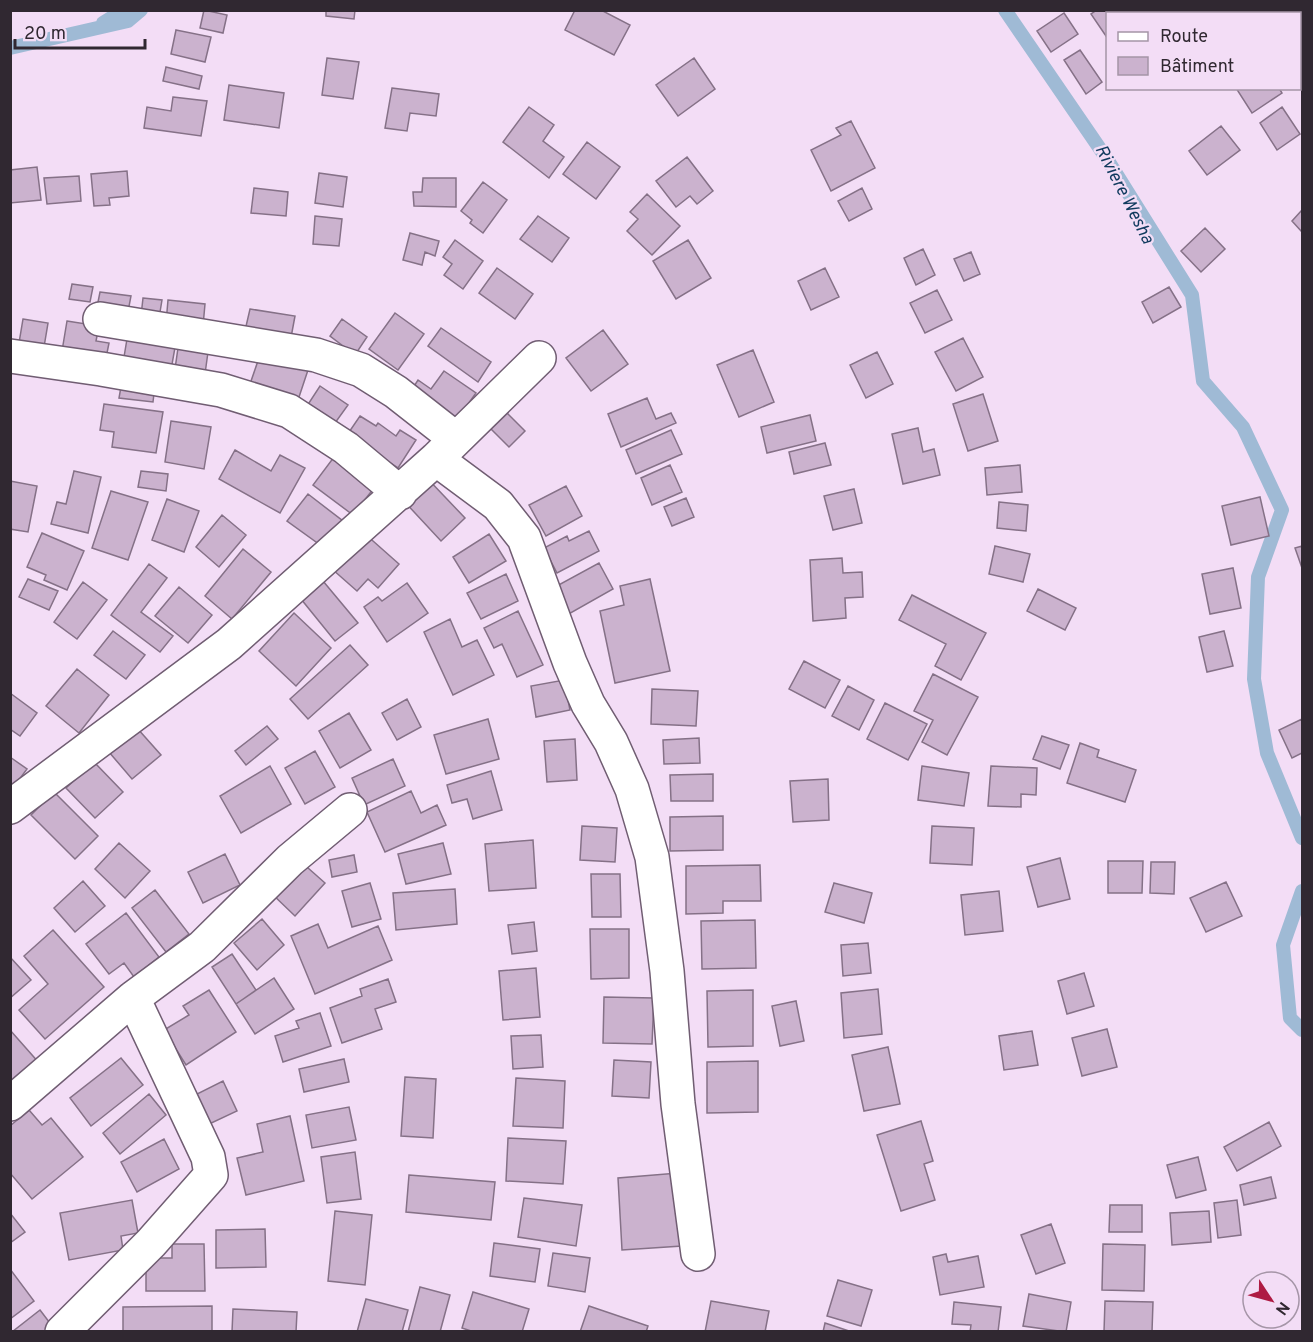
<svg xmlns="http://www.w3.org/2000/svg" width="1313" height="1342" viewBox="0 0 1313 1342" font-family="Overpass,sans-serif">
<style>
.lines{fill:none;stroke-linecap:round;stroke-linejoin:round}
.stream{stroke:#9fbad5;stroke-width:14}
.building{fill:#cbb2ce;stroke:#857187;stroke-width:1.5}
.street-casing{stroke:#705d72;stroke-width:36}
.street{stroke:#fff;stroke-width:33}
.labels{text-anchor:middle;stroke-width:4.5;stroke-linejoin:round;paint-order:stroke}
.water-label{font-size:18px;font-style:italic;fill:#103a5e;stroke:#f3ddf6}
</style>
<rect width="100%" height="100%" fill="#f3ddf6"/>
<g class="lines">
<path class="stream" d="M1005,10L1107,159L1192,295L1203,381L1243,427L1282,510L1258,577L1254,679L1267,753L1302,838
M103,23L124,10
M10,48L128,21L141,10
M1302,891L1283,945L1290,1018L1302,1030"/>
</g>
<path class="building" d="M204,10L227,15L223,33L200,28Z
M326,10H355L354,19L326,16Z
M575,10H601L630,25L614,55L565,30Z
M1097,10H1109L1111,14H1108V39L1091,14Z
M1064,13L1078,34L1051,52L1037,31Z
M176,30L211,37L205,62L171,54Z
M1080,50L1102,82L1086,94L1064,60Z
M327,58L359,62L353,99L322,95Z
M694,58L715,89L678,116L656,85Z
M166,67L202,76L199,89L163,81Z
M229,85L284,93L279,128L224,120Z
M392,88L439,94L436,116L410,113L407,131L385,128Z
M1236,88H1279L1282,93L1252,113Z
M173,97L207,101L201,136L144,128L147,107L171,111Z
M529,107L554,125L543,141L564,157L549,178L503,142Z
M1282,107L1300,134L1277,150L1260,123Z
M851,121L875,168L831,191L811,150L841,135L836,128Z
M1221,126L1240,150L1207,175L1189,151Z
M587,142L620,167L596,199L563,174Z
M687,157L713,191L697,204L690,196L676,207L656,181Z
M37,167L41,200L10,203V170Z
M127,171L129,196L109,198L110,205L94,206L91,174Z
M319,173L347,177L343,207L315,203Z
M79,176L81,201L47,204L44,178Z
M423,178H456V207L414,206L413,192H422Z
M483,182L507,200L483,233L470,223L472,220L461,211Z
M254,188L288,192L286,216L251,213Z
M862,188L872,209L849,221L838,201Z
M647,194L680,226L652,255L627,231L638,219L630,212Z
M1302,210V232L1292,221Z
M315,216L342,219L339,246L313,244Z
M538,216L569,238L552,262L520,239Z
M1205,228L1225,249L1201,272L1181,251Z
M410,233L439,241L435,256L425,252L422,265L403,260Z
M455,240L483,261L463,289L444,275L452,264L443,257Z
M688,240L711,278L676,299L653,261Z
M923,249L935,275L916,285L904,258Z
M971,252L980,274L964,281L954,259Z
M497,268L533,294L515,319L479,293Z
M825,268L839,297L811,310L798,281Z
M72,284L93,287L90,302L69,299Z
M1169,287L1181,307L1153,323L1142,302Z
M937,290L952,320L925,333L910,303Z
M100,292L131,296L127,317L96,312Z
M143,298L162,300L159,318L141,316Z
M168,300L205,304L203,326L166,323Z
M250,309L295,316L290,343L244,335Z
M395,313L424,334L398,370L369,349Z
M23,319L48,323L44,347L19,343Z
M342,319L367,337L355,355L330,336Z
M67,321L99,326L96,341L109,343L105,363L61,357Z
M441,328L491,362L478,382L428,346Z
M603,330L628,364L591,391L566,358Z
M963,338L983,377L956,391L935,352Z
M127,339L176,342L171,370L123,363Z
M178,348L208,352L205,374L175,369Z
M753,350L774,402L739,417L717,365Z
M877,352L893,384L866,398L850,365Z
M260,355L308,370L298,400L250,384Z
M444,371L476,393L451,428L407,397L418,380L431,389Z
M122,381L155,385L153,402L119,398Z
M320,386L348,405L330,430L303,412Z
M983,394L998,441L968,451L953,404Z
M647,398L656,419L671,413L676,423L621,447L608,414Z
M104,404L163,412L156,453L112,447L114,432L100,430Z
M503,409L525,431L509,447L487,425Z
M810,415L816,441L767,453L761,427Z
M360,416L376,426L378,423L396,436L400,430L416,440L398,468L347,435Z
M171,421L211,427L204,469L165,462Z
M918,428L923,452L934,449L940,475L903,484L892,434Z
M671,430L682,454L636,474L626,450Z
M825,443L831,465L794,474L789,452Z
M235,450L271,471L280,455L305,468L280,513L219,479Z
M334,457L374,488L353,515L313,485Z
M670,465L682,492L652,505L641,478Z
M1020,465L1022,492L987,495L985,468Z
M74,471L101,477L88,533L51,524L57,502L66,504Z
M141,471L168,474L166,491L138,487Z
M425,476L465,518L441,541L402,499Z
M10,481L37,486L28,532L10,529Z
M566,486L582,516L546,536L529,505Z
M854,489L862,523L833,530L824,496Z
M111,491L148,502L128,560L92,548Z
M308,494L343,521L323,547L287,521Z
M1260,497L1269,536L1231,545L1222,506Z
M686,498L694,517L672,526L664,507Z
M167,499L199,511L184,552L152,540Z
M999,502L1028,505L1026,531L997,528Z
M222,515L246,535L219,567L196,547Z
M589,531L599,551L557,573L544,548L567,536L569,541Z
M42,533L84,551L67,590L44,580L46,575L27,567Z
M364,533L399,564L378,588L368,579L357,591L332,569Z
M489,534L506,561L469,583L453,557Z
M995,546L1030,554L1023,582L989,574Z
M1302,546V568L1295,548Z
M243,549L271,572L232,619L205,596Z
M842,558L843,573L862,572L863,597L845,598L846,618L813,621L810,560Z
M599,563L613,589L567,615L553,588Z
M149,564L167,578L141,612L173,636L160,652L111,615Z
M1233,568L1241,608L1210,614L1202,574Z
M506,574L518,601L481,619L467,593Z
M28,579L58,591L49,610L19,597Z
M650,579L670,671L615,683L600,611L624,605L620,586Z
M323,581L358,623L335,641L301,599Z
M83,582L107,600L77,639L54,622Z
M407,583L428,613L387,642L364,607L378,597L382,601Z
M179,587L212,615L188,643L155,616Z
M1038,589L1076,608L1065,630L1027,611Z
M912,595L986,633L961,680L935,666L946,644L899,620Z
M518,611L543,665L517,677L502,644L494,648L484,628Z
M294,613L331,648L296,686L259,651Z
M450,619L462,647L477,640L494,675L453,695L424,632Z
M113,631L145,655L126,679L94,655Z
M1224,631L1233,666L1207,672L1199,637Z
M350,645L368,665L308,719L290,699Z
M804,661L840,680L825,708L789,689Z
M77,669L109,695L79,733L46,706Z
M933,674L978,697L947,755L922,742L933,720L914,711Z
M564,680L570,710L536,717L531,686Z
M848,686L874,700L859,730L832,716Z
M652,689L698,691L696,726L651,724Z
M10,693L37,713L20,736L10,729Z
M407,699L421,727L397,740L382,713Z
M885,703L927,724L908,760L867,739Z
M349,713L371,750L340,768L319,731Z
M488,719L499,759L446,774L434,735Z
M1302,719V753L1292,758L1279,730Z
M267,726L278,739L246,765L235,751Z
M137,728L161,755L132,779L109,752Z
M1042,736L1069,745L1060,769L1033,759Z
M699,738L700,763L664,764L663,740Z
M575,739L577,780L547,782L544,741Z
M1080,743L1099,750L1097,757L1136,770L1125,802L1067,783Z
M315,751L335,787L305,804L285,768Z
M10,757L27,769L10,792Z
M393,759L405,786L364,805L352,778Z
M94,762L123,792L95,818L66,788Z
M270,766L291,804L241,833L220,796Z
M922,766L969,773L964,806L918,800Z
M991,766L1037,768L1036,795L1021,794V807L988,806Z
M491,771L502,810L473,819L467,799L452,803L447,785Z
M713,774V801H671L670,775Z
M828,779L829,820L793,822L790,781Z
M411,791L421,813L437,805L446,825L385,852L367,812Z
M54,792L98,836L75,859L31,815Z
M723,816V850L670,851V817Z
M582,826L617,828L615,862L580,860Z
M932,826L974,828L972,865L930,863Z
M533,840L536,888L489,891L485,844Z
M119,843L150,871L125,898L95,869Z
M443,843L451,874L406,884L398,854Z
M225,854L240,885L203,903L188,872Z
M354,855L357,872L332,877L329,860Z
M1060,858L1070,899L1038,907L1027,867Z
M299,860L325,883L295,916L270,892Z
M1108,861H1143L1142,893H1108Z
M1151,862H1175L1174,894L1150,893Z
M760,865L761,901H723V913L686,914V866Z
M591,874H620L621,917H592Z
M83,881L105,906L75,932L54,908Z
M1226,882L1242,916L1206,932L1190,898Z
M370,883L381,919L352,927L342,891Z
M834,883L872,893L864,923L825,912Z
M455,889L457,924L396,930L393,893Z
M155,890L189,934L166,952L132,908Z
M999,891L1003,931L965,935L961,895Z
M126,913L159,957L134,977L124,963L109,974L86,944Z
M262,919L284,945L257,970L234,943Z
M755,920L756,968L702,969L701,921Z
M534,922L537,951L512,954L508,925Z
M318,924L328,948L378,926L392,960L315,994L291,936Z
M590,929H629V978L591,979Z
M53,930L104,987L45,1039L19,1010L48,984L24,956Z
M868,943L871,973L843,976L841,945Z
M232,954L256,990L236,1004L212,967Z
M10,957L31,980L10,998Z
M536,968L540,1017L503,1020L499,971Z
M1084,973L1094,1006L1067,1014L1058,981Z
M274,978L294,1009L255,1034L236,1004Z
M388,979L396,1002L375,1009L382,1029L342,1043L330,1008L362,996L360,989Z
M878,989L882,1034L844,1038L841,993Z
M209,990L236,1032L186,1065L164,1030L189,1015L183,1006Z
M753,990V1046L708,1047L707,991Z
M604,997L654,998L652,1044L603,1043Z
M796,1001L804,1041L780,1046L772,1006Z
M320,1013L331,1046L283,1062L275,1036L299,1028L296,1021Z
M1107,1029L1117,1067L1082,1076L1072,1038Z
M10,1030L40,1064L10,1091Z
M1032,1031L1038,1065L1004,1070L999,1036Z
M541,1035L543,1067L513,1069L511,1036Z
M888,1047L900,1104L864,1111L852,1055Z
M121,1058L143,1085L91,1126L70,1098Z
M344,1059L349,1082L304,1092L299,1069Z
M614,1060L651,1062L649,1098L612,1096Z
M758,1061V1112L707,1113V1062Z
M405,1077L436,1079L433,1138L401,1136Z
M516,1078L565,1081L563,1128L513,1126Z
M223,1081L237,1111L205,1126L191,1097Z
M149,1094L166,1115L120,1154L103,1133Z
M349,1107L356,1140L312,1148L306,1115Z
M29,1110L42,1125L51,1118L83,1157L32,1199L10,1173V1126Z
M290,1116L304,1181L246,1195L237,1158L263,1152L257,1124Z
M921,1121L933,1161L924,1164L935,1200L901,1211L877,1135Z
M1269,1122L1281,1146L1237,1171L1224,1147Z
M508,1138L566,1141L563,1184L506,1181Z
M164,1139L179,1169L137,1192L121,1162Z
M355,1152L361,1199L327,1203L321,1157Z
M1198,1157L1206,1190L1176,1198L1167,1165Z
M678,1173L682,1246L622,1250L618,1178Z
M409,1175L495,1182L491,1220L406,1212Z
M1271,1177L1276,1198L1244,1205L1240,1185Z
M524,1198L582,1205L576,1246L518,1237Z
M132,1200L138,1233L121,1236L123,1250L69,1260L60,1213Z
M1237,1200L1241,1235L1218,1238L1214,1203Z
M1110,1205H1142V1232H1109Z
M335,1211L372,1215L365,1285L328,1281Z
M1209,1211L1211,1242L1172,1245L1170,1213Z
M10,1213L25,1232L10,1243Z
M1051,1224L1065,1263L1036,1274L1021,1235Z
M265,1229L266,1267L216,1268V1230Z
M494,1243L540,1249L535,1282L490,1276Z
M172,1244H204L205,1291H146V1258H172Z
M1103,1244L1145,1245L1144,1291L1102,1290Z
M553,1253L590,1258L585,1292L548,1286Z
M946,1254L948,1262L978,1256L984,1287L940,1295L933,1257Z
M10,1269L34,1301L10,1319Z
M838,1280L872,1290L861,1326L827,1316Z
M420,1287L450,1295L440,1332H408Z
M473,1292L529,1309L522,1332H474L462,1328Z
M1029,1294L1071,1302L1066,1332L1023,1326Z
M366,1299L408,1310L402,1332H357Z
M711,1301L769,1311L765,1332H705Z
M1105,1301L1153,1302L1152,1332H1104Z
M954,1302L1001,1307L998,1332H970L971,1325L952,1324Z
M212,1306V1332H123V1307Z
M589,1306L648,1326L646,1332H580Z
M233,1309L297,1312L296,1332H232Z
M40,1310L56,1331L12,1332Z
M825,1323L852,1332H823Z"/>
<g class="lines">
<g class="street-casing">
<path id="street" d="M100,319L316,355L361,370L396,392L456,439
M10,356L101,369L221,390L289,411L346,448L400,493
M436,459L498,505L524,538L570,663L588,704L611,742L632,789L652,857L667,971L678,1104L698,1254
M10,807L229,644L436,459L539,358
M10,1104L133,998L202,947L290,860L350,810
M62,1332L151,1243L211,1175L208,1157L133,998"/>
</g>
<use href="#street" class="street"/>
</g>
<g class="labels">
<g class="water-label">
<text transform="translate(1125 194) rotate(63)" y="6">Riviere Wesha</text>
</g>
</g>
<rect width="1313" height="1342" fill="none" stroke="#302831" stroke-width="24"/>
<rect x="1106" y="12" width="195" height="78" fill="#f3ddf6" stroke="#a595a7" stroke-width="1.5"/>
<rect x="1118" y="32" width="30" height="9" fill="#ffffff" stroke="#a595a7" stroke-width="1.5"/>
<text x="1160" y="42" font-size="18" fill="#302831">Route</text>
<rect x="1118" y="57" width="30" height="18" fill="#cbb2ce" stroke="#a595a7" stroke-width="1.5"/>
<text x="1160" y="72" font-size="18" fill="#302831">Bâtiment</text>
<g transform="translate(1271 1300) rotate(126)"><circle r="28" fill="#f3ddf6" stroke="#a595a7" stroke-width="1.5"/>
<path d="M0-4.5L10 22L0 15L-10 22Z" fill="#ae1a43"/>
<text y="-9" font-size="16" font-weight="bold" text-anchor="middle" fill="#302831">N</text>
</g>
<path d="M15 39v9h130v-9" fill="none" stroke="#302831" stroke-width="3"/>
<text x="24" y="39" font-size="18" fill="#302831" stroke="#f3ddf6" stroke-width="4.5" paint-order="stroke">20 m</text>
</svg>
